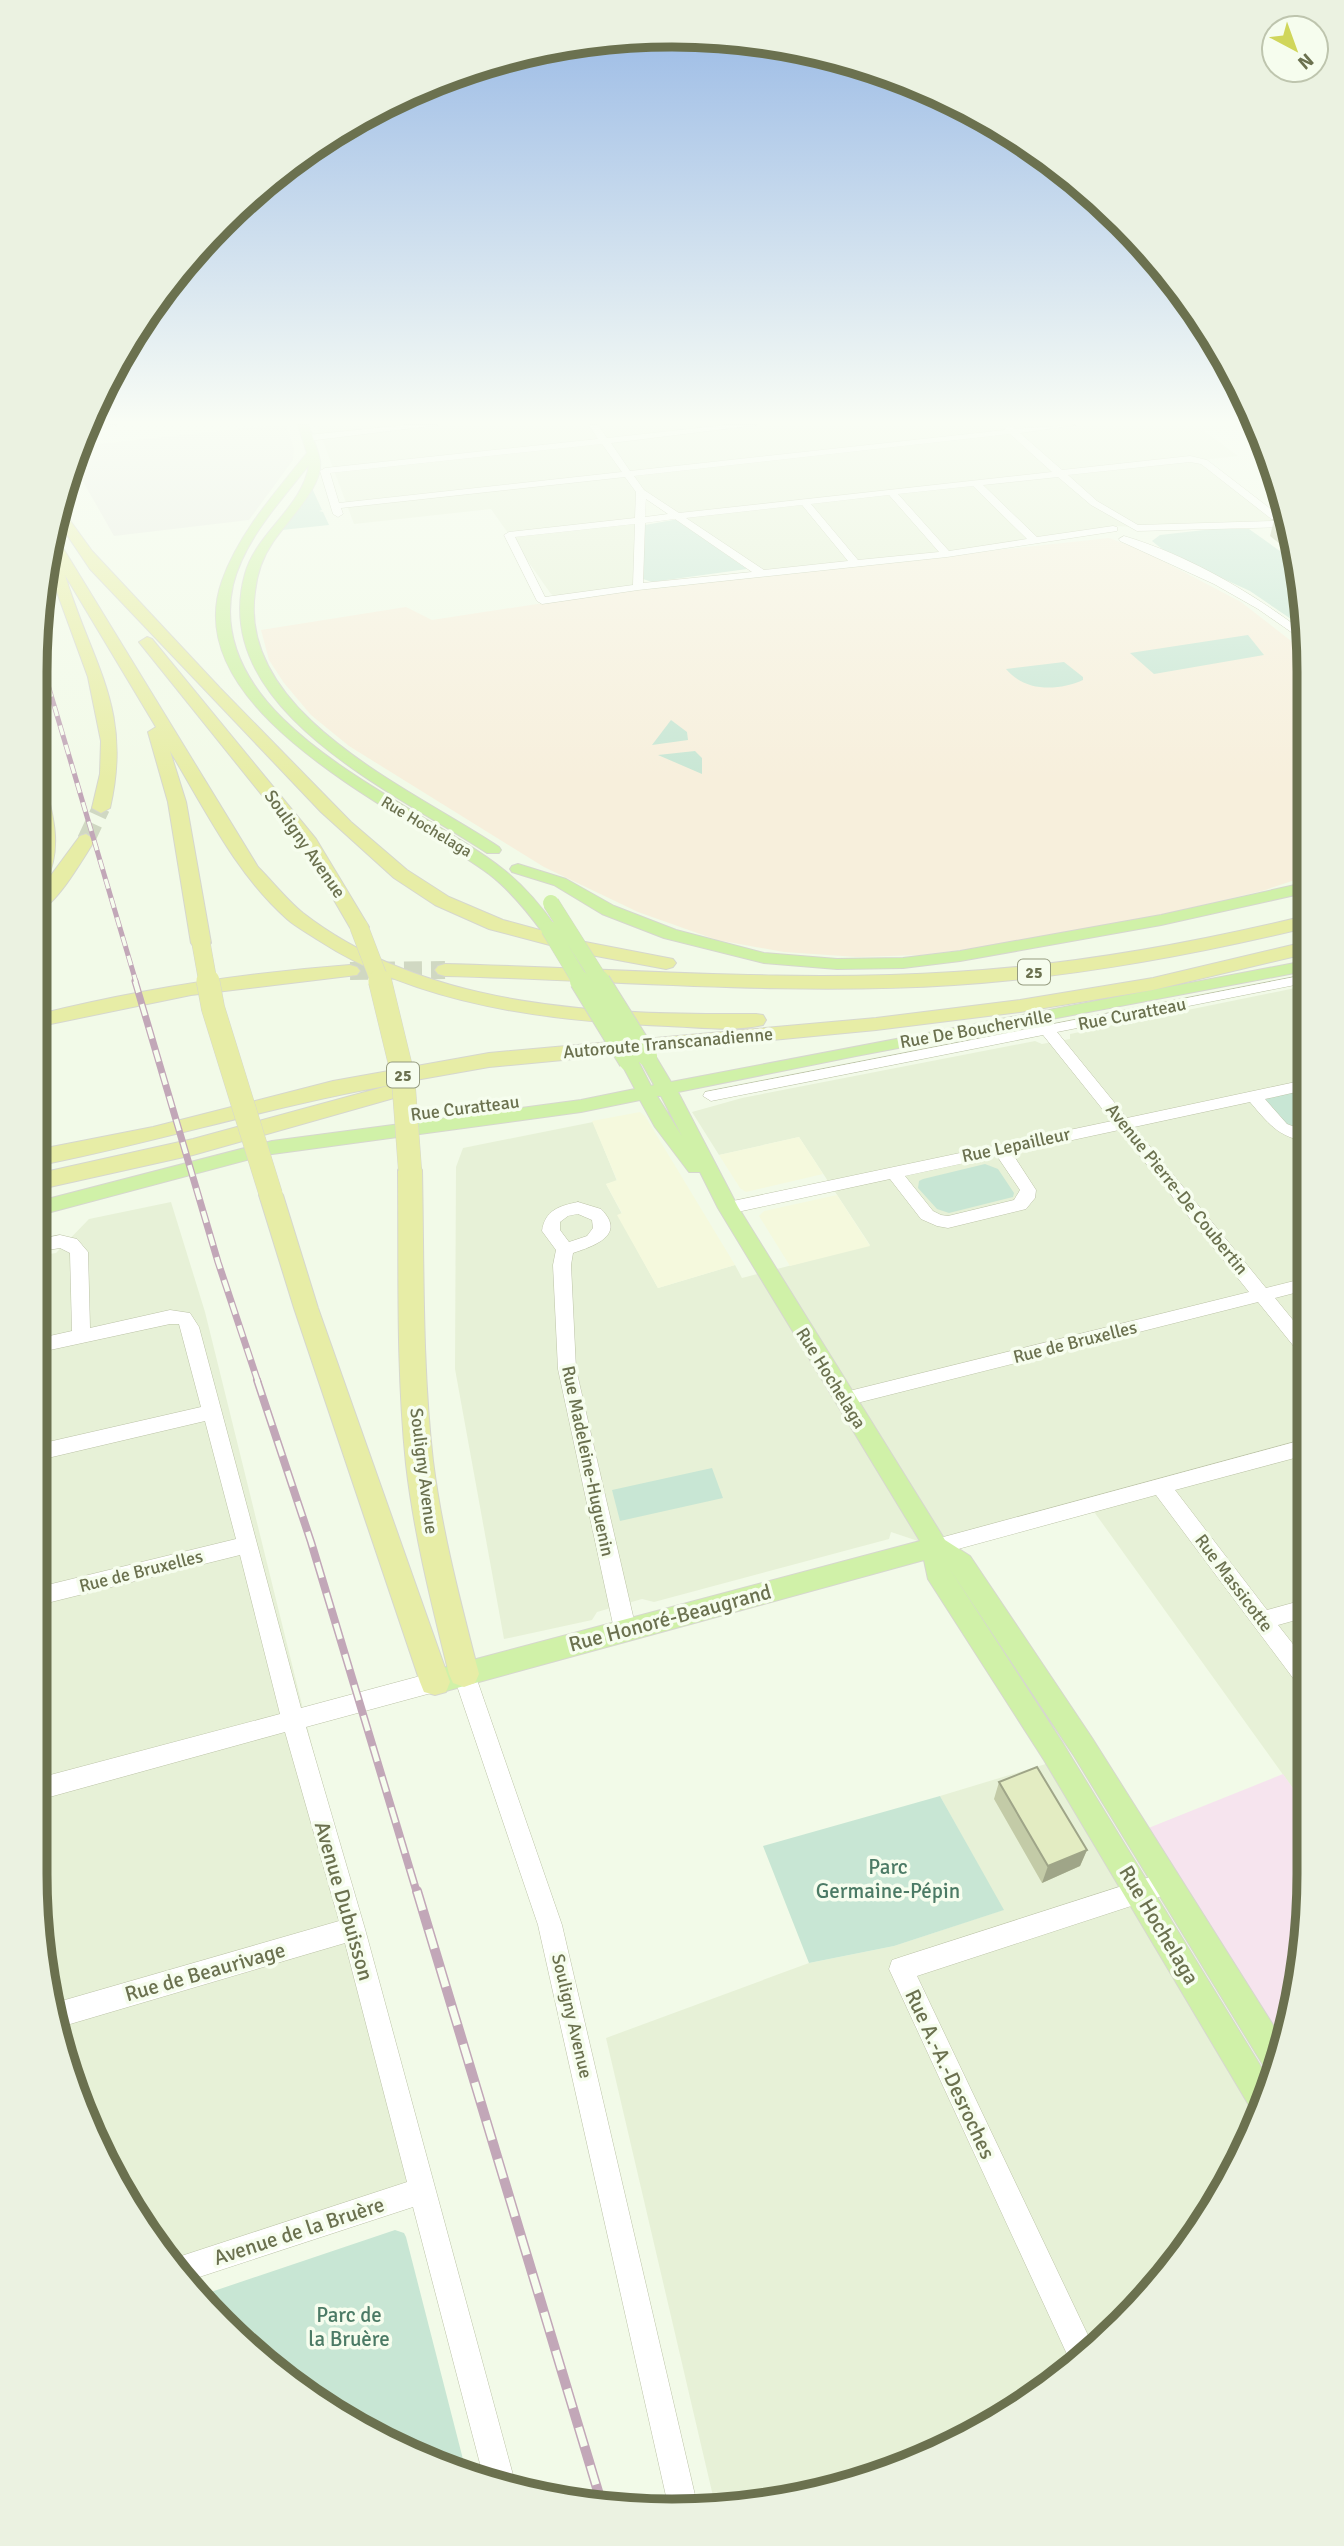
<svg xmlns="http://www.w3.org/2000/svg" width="1344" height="2546" viewBox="0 0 1344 2546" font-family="Signika,sans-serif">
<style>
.residential{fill:#e7f1d7}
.commercial{fill:#f5f9dd}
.industrial{fill:#e8ebe1}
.education{fill:#f6e4ee}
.medical{fill:#f7efdc}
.green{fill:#c8e6d4}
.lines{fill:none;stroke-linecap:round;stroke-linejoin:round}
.highway-tunnel{stroke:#d0d8c2;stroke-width:18;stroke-dasharray:18 9;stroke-linecap:butt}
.minor-casing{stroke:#bcc3a7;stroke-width:1}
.major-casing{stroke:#d6d7ce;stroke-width:2}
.highway-casing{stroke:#d6d7ce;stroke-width:2}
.minor{fill:#fff;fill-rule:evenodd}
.major{fill:#d0f1a8;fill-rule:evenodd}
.highway{fill:#e7eda6;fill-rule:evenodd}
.rail-far4-casing{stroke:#c2a7b8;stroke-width:4.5}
.rail-far3-casing{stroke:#c2a7b8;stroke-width:5}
.rail-far2-casing{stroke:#c2a7b8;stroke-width:7}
.rail-far1-casing{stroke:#c2a7b8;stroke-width:8}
.rail-casing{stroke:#c2a7b8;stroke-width:10}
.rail-far4{stroke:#f6fdee;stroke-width:2.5;stroke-dasharray:8;stroke-linecap:butt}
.rail-far3{stroke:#f6fdee;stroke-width:3.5;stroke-dasharray:10;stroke-linecap:butt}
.rail-far2{stroke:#f6fdee;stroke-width:4.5;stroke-dasharray:12;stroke-linecap:butt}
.rail-far1{stroke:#f6fdee;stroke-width:5;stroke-dasharray:16;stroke-linecap:butt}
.rail{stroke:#f6fdee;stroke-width:7;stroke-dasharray:20;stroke-linecap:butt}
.major-bridge-far1-casing{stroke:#d6d7ce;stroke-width:17;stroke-linecap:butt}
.major-bridge-casing{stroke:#d6d7ce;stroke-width:22;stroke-linecap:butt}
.highway-bridge-far1-casing{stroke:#d6d7ce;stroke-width:19;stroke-linecap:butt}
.highway-bridge-casing{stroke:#d6d7ce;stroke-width:24;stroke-linecap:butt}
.major-bridge-far1{stroke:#d0f1a8;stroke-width:16}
.major-bridge{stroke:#d0f1a8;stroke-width:20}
.highway-bridge-far1{stroke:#e7eda6;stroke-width:18}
.highway-bridge{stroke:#e7eda6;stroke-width:23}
.wall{fill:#c3cba7}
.shaded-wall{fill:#9fa588}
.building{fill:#e3ecc2;stroke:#9fa588;stroke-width:2}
.labels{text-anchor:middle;stroke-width:7;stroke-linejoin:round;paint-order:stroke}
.far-street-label{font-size:16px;fill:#6b714f;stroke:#f6fdee}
.shield{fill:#f6fdee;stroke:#959b7f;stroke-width:2}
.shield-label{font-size:16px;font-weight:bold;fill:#6b714f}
.street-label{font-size:18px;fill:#6b714f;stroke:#f6fdee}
.near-street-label{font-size:21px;fill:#6b714f;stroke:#f6fdee}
.near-park-label{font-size:21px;fill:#4b7a65;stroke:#f6fdee}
.rim{fill:none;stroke:#6b714f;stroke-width:9}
</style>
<rect width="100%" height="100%" fill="#f2fae8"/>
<path class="residential" d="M317,425H1258L1204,431L1238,456L1202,460L1284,524L1157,528L1113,526L960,552L761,573L642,493L638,587L558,597L551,594L491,509L354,524Z
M1305,986L1307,1808L1092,1509L936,1547L891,1532L889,1539L654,1602L642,1599L597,1612L592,1620L504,1639L455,1369L456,1167L463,1148L593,1122L617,1181L606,1184L622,1214L618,1215L658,1288L735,1265L742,1278L870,1245L799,1137L719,1155L692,1112L742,1098L1035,1041L1042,1044L1070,1039V1034Z
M171,1202L205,1312L422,2191L176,2271L167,2262L69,2079L35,1874L36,1256L56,1253L89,1219Z
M1059,1760L1264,2101L1243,2156L1177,2262L1092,2353L916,2462L716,2509L606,2038L809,1963L894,1946L1003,1910L940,1796Z"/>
<path class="commercial" d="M640,1112L645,1116L735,1265L658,1288L617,1215L622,1213L606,1184L617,1180L592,1121Z
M799,1137L823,1174L746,1192L740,1188L719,1155Z
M837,1195L870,1246L790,1266L759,1216L764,1211Z"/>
<path class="industrial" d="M274,425H286L294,448L293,460L249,520L114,536L73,464L80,446Z"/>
<path class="education" d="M1283,1774L1307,1808L1308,1915L1287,2038L1282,2052L1146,1829Z"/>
<path class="medical" d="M1109,538L1142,550L1241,602L1304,651V877L1262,891L1168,913L1000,945L921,955L857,957L784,952L717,940L638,912L544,867L349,746L311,715L284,683L269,660L261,630L406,607L432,620L642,588Z"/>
<path class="green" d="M312,488L322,510L319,511L323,512L329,525L282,530Z
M673,520H677L747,569L652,582L643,579L645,525Z
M1213,529H1249L1297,563L1303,588L1304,617L1291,619L1250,591L1167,553L1152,541L1160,535Z
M1248,635L1264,655L1154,674L1130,653Z
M1064,662L1083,677V680C1058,691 1025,692 1006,669Z
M671,720L687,732L688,740L652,745Z
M695,751L702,758V774L658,755Z
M1305,1085V1136L1293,1135L1254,1096Z
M985,1164L998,1169L1014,1193L1013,1197L949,1213L937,1209L918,1188L919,1181L923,1179Z
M712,1468L723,1498L620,1521L612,1490Z
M940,1796L1004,1910L894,1946L809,1963L763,1846Z
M395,2230L404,2233L406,2237L466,2471L318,2404L202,2295Z"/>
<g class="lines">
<path class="highway-tunnel" d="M86,840L101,808
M350,971L445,970"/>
<g class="minor-casing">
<path id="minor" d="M88,425H117L86,430Z
M406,425H438L308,441L303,438L308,435Z
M589,425H598L607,438L726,425H757L611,443L630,471L1005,430L1008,425L1014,429L1076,425L1020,433L1062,470L1190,456L1207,460L1285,520L1287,527L1137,531L1091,505L1058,477L983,485L1037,537L1113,526L1117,527V531L947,557L638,590L542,604L537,601L504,535L509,532L635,518L636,492L625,477L341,508L343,514L338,517L333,514L320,471L325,468L598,439ZM1010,434L1052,472L679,513L644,490L634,476ZM602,444L622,472L339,503L330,473ZM1190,462L1201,464L1274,521L1138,525L1097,501L1068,475ZM973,486L1027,539L949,551L898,494ZM889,495L939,552L858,560L811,504ZM646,499L668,514L645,517ZM802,505L848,561L764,570L686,518ZM675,519L752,572L643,583L645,523ZM635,524L633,585L545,597L515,537Z
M1124,536C1188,555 1251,592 1304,632V641L1258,609L1214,584L1120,541L1119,539Z
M1305,975V983L1057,1032L1127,1118L1305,1080V1090L1265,1099L1287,1124L1305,1131V1141C1278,1137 1267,1122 1250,1102L1134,1127L1266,1288L1306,1278V1290L1275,1298L1306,1336V1356L1300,1354L1258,1302L845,1406L838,1404L836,1399L838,1394L845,1392L1249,1292L1119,1130L1012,1153L1036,1190L1035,1198L1026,1209L948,1228L937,1226L921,1219L890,1179L728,1214L720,1208L728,1202L1112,1121L1043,1035L711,1101L703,1096L705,1092ZM997,1156L1020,1190L1014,1200L948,1216L941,1215L933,1211L905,1176Z
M578,1202L601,1209C627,1235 594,1246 573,1253L571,1265L576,1369L636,1629L632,1635L625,1638L618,1635L614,1629L558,1369L553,1265L556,1250L542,1231C545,1210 559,1206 578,1202ZM578,1214L592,1220L593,1228L587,1236L569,1242L560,1230V1222L568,1216Z
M60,1235L77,1239L88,1252L90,1328L170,1310L190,1313L199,1327L301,1708L435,1672L443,1675L446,1682L443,1689L435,1692L306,1727L365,1929L516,2486L514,2490L484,2479L413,2207L187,2281L166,2261L407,2182L345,1943L60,2027L58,2002L339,1921L285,1732L35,1801V1779L280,1714L240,1555L35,1606V1588L236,1539L205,1421L35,1461V1445L201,1407L179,1324H170L36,1353V1339L72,1331L70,1253L60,1248L36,1252V1240Z
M1306,1439V1455L1175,1490L1267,1610L1307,1599V1617L1278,1625L1307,1662V1689L1299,1686L1156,1495L936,1555L929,1553L926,1547L929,1541L936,1539Z
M464,1664L472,1667L475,1674L562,1925L698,2508L668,2505L538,1925L453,1674L456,1667Z
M1169,1871L1177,1875L1181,1883L1177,1891L917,1976L1095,2350L1072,2365L889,1969L892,1960L901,1957Z"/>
</g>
<g class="major-casing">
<path id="major" d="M298,425H308C312,436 318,449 320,461C324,486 286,522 273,542C262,558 257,573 255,592C237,715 414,790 499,847L501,850L499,853H487C397,793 207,710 245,574C256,533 303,507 309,465C281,500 244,540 233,585C202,725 419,802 504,870C525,887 542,907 557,929L555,933H543C527,911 511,891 489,874C409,814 175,713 222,581C239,533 275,493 307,453Z
M518,864L566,879L614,906L676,930L764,953L837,959L903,958L960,951L1161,915L1304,883V893L1161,925L960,961L903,968L837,969L764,963L664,938L602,914L554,885L512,872L510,869L512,866Z
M1305,961V971L856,1056L678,1092L738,1207L945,1540L970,1556L1092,1738L1285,2044L1274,2075L1268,2073L1074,1756L949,1568L1062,1742L1271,2083L1259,2114L1253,2112L1044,1760L928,1579L924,1560L435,1694L426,1690L422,1682L426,1674L435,1670L920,1541L718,1208L700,1172H689L655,1127L640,1100L581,1112L265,1155L36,1216V1202L272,1141L581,1100L635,1089L620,1061L629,1055L636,1057L651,1086L654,1085L638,1056L647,1050L653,1052L671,1082ZM657,1096H661L682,1136Z"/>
</g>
<g class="highway-casing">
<path id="highway" d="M58,504L92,551L220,688L351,822L407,870L449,897L503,920L580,941L673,959L676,963L673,967L666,969L580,953L489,929L435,905L394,878L321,812L90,569L55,517Z
M52,536L58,540L258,867C273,882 287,900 303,913C428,1010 605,1015 756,1014L763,1015L766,1020L763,1025C734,1032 698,1027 668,1026C550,1021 419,1006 318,940C308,933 296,927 287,919C236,874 205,809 170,751L186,802L211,943L208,947H194L191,943L168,802L148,732L156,727L65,575C92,665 133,708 110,808L101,813L92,808L100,774L101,741L88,677L47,565Z
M147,637L152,639L316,839L369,927L366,931H352L302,845L139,642Z
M36,779L45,784C54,818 62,849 46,882L80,836L86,834L95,840C83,858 56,907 36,912V894L41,889L36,890Z
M1305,916V928C1189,956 1073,977 954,985C785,996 614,980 445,976L438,974L435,970L438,966L445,964C614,968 785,983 954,972C1073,965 1189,944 1305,916Z
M1305,942V954L1153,990L1020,1012L876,1030L489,1067L393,1084L401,1086L404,1091L401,1096L193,1155L36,1190V1174L193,1139L391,1085C271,1106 155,1143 36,1166V1150L153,1127L333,1081L489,1053L876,1018L1020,1000L1153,978Z
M350,965L357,967L360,971L357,975L191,995L36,1027V1015C140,989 244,973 350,965Z
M410,1162L418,1164L422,1170C424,1267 422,1365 433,1461C442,1533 461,1604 479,1674L475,1683L464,1687L453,1683L449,1674C432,1605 414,1535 406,1464C396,1367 399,1268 398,1170L402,1164Z
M271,1187L279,1189L283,1195L318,1308L450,1682L446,1692L435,1695L424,1692L420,1682L294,1308L259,1195L263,1189Z"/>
</g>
<use href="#minor" class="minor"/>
<use href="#major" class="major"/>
<use href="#highway" class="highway"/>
<g class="rail-far4-casing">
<path id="rail-far4" d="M36,643L44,670"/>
</g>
<g class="rail-far3-casing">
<path id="rail-far3" d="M43,668L136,982"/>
</g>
<g class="rail-far2-casing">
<path id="rail-far2" d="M135,981L218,1262L258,1382"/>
</g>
<g class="rail-far1-casing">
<path id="rail-far1" d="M257,1380L311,1542L417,1893"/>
</g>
<g class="rail-casing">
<path id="rail" d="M417,1891L600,2498"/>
</g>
<use href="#rail-far4" class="rail-far4"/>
<use href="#rail-far3" class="rail-far3"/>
<use href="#rail-far2" class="rail-far2"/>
<use href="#rail-far1" class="rail-far1"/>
<use href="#rail" class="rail"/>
<g class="major-bridge-far1-casing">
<path id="major-bridge-far1" d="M551,903L601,982
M549,929L581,982"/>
</g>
<g class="major-bridge-casing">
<path id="major-bridge" d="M580,981L629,1061
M600,981L647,1056"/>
</g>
<g class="highway-bridge-far1-casing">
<path id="highway-bridge-far1" d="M359,927L380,982
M201,943L208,982"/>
</g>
<g class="highway-bridge-casing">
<path id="highway-bridge" d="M208,981L213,1008L271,1195
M380,981L403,1076L410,1170"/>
</g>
<use href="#major-bridge-far1" class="major-bridge-far1"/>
<use href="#major-bridge" class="major-bridge"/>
<use href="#highway-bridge-far1" class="highway-bridge-far1"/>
<use href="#highway-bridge" class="highway-bridge"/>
</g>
<path class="wall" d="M1285,519L1295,556L1270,536L1274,520Z
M999,1782L1087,1850L1080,1866L1042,1883L994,1799Z"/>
<path class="shaded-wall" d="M1087,1850L1080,1866L1042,1883L1048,1866Z"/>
<path class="building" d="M1285,519L1288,532L1274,520Z
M1037,1767L1087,1850L1048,1866L999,1782Z"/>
<linearGradient id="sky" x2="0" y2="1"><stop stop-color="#97b8e5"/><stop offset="0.54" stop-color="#f9fdf5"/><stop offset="1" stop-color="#f9fdf5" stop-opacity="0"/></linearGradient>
<rect width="1344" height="782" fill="url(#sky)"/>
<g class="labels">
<g class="far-street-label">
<text transform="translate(427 826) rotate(31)" y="6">Rue Hochelaga</text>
</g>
<g class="shield">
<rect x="1018" y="959.5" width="32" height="25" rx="5"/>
<rect x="387" y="1062.5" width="32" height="25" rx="5"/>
</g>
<g class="shield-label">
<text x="1034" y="978">25</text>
<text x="403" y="1081">25</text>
</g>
<g class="street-label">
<text transform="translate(305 844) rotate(55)" y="6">Souligny Avenue</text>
<text transform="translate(1132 1014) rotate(-11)" y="6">Rue Curatteau</text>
<text transform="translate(976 1029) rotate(-10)" y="6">Rue De Boucherville</text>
<text transform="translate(668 1043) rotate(-5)" y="6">Autoroute Transcanadienne</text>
<text transform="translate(465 1108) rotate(-7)" y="6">Rue Curatteau</text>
<text transform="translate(1016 1145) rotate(-12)" y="6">Rue Lepailleur</text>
<text transform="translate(1177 1189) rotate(51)" y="6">Avenue Pierre-De Coubertin</text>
<text transform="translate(1075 1342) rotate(-14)" y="6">Rue de Bruxelles</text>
<text transform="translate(831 1378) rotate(58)" y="6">Rue Hochelaga</text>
<text transform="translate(588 1461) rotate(78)" y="6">Rue Madeleine-Huguenin</text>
<text transform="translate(424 1471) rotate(83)" y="6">Souligny Avenue</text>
<text transform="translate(141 1571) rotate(-14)" y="6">Rue de Bruxelles</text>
<text transform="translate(1234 1583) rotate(53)" y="6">Rue Massicotte</text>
<text transform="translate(572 2016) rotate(77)" y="6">Souligny Avenue</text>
</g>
<g class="near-street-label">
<text transform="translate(670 1618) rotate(-15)" y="7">Rue Honoré-Beaugrand</text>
<text transform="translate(344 1901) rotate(74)" y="7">Avenue Dubuisson</text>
<text transform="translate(1159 1925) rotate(59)" y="7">Rue Hochelaga</text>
<text transform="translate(205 1972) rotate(-16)" y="7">Rue de Beaurivage</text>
<text transform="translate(950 2074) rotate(65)" y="7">Rue A.-A.-Desroches</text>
<text transform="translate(299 2231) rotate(-18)" y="7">Avenue de la Bruère</text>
</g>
<g class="near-park-label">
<text x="888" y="1874">Parc<tspan x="888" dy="24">Germaine-Pépin</tspan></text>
<text x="349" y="2322">Parc de<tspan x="349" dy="24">la Bruère</tspan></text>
</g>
</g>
<path d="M0 0H1344V2546H0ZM672 47H672A625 625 0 0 1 1297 672V1874A625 625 0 0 1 672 2499H672A625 625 0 0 1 47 1874V672A625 625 0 0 1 672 47Z" fill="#ebf2e1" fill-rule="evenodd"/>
<path class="rim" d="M672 47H672A625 625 0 0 1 1297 672V1874A625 625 0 0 1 672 2499H672A625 625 0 0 1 47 1874V672A625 625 0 0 1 672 47Z"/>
<g transform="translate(1295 49) rotate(139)"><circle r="33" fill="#f6fdee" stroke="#bec5ae" stroke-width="2"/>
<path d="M0-5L12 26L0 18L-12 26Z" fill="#d0d65b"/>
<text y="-10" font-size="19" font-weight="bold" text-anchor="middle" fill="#6b714f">N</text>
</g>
</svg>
